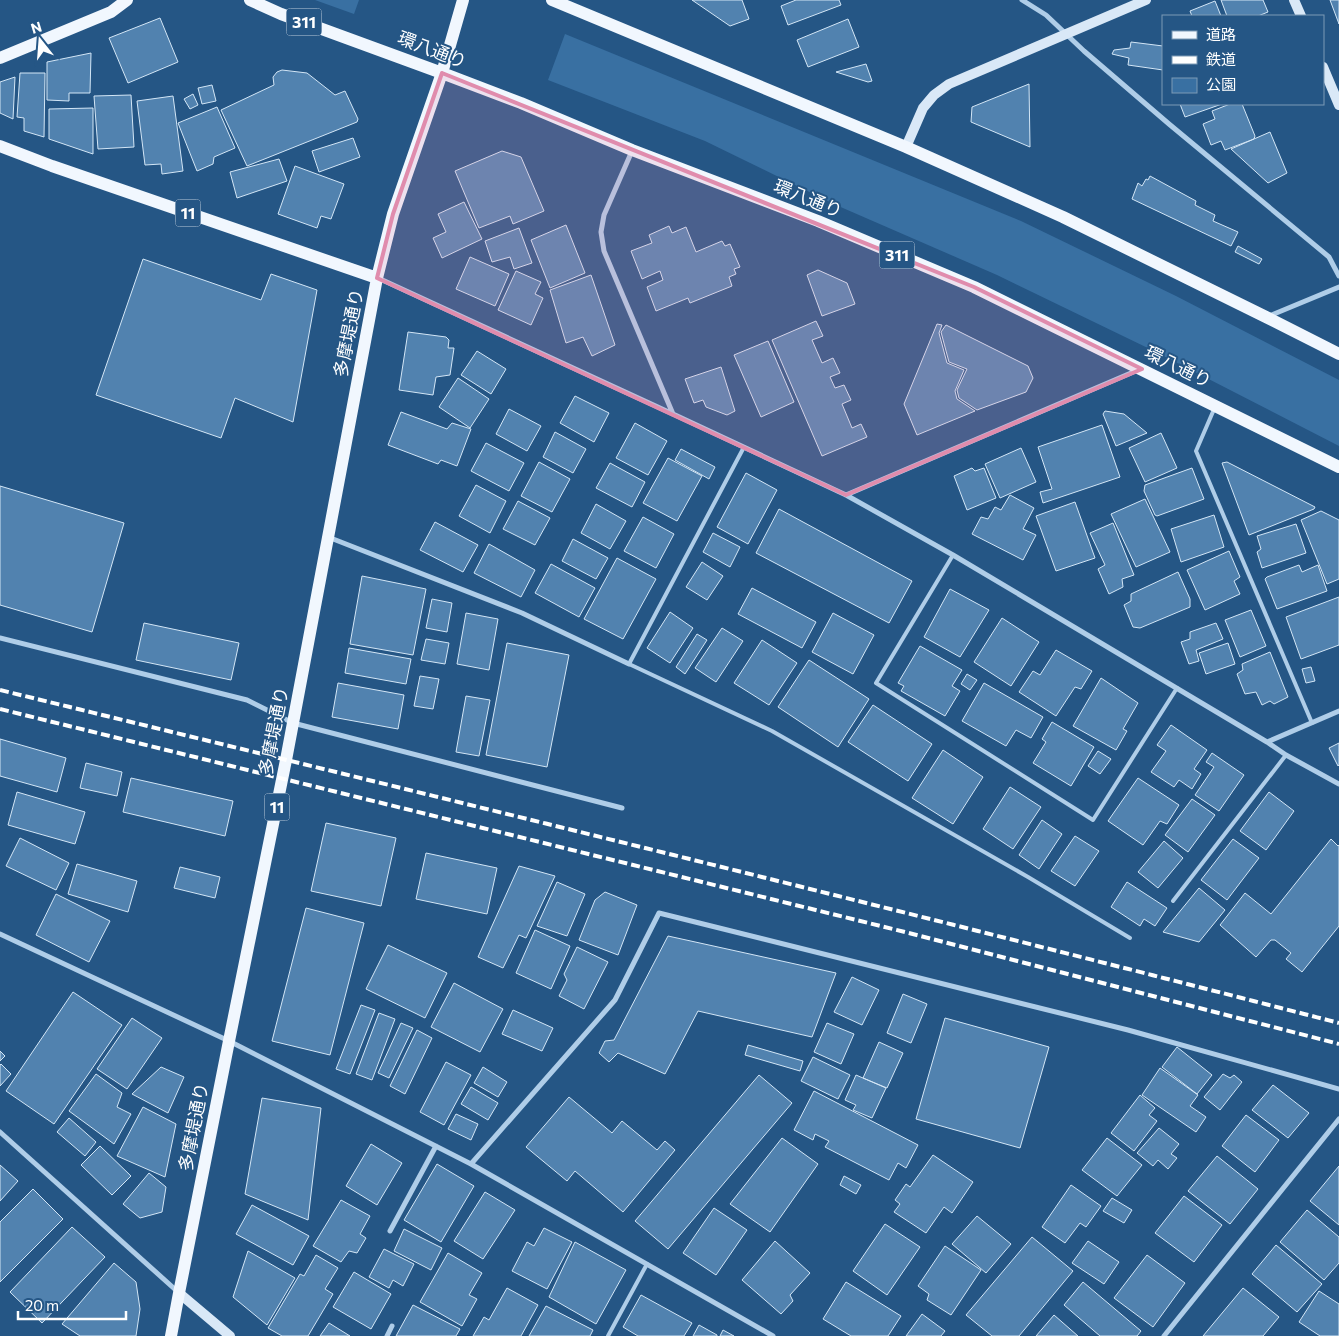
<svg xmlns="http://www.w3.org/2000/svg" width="1339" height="1336" viewBox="0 0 1339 1336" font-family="Commissioner,'Noto Sans JP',sans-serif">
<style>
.green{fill:#3970a2}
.building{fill:#5182af;stroke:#d3e6f6}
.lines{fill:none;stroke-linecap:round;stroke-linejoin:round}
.lane{stroke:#afcde8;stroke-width:4}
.street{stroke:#afcde8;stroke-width:5}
.secondary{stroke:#d9e8f7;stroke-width:10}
.primary{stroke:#f1f7fe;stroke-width:12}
.rail{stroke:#fff;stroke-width:4;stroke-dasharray:9 4;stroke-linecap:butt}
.marked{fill:#e08cad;fill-opacity:0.2;stroke:#e08cad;stroke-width:4;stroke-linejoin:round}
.labels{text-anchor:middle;stroke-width:4;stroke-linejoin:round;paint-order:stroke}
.shield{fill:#255685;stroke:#beccda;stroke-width:1}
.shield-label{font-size:16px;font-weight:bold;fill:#fff}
.street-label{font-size:18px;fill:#fff;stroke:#255685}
</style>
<rect width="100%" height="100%" fill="#255685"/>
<path class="green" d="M315,0H359L354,14Z
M565,34L1021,221L1176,296L1339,380V446L1154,351L997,275L836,205L705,141L548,80Z"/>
<path class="building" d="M692,0H742L749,19L730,26Z
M796,0H839L841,5L788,25L781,6Z
M1221,0H1263L1268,12L1258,16H1227Z
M1330,0H1339V24Z
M1215,1L1221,16H1192L1190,11Z
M160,18L178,62L128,83L109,38Z
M848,19L859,47L808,67L797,40Z
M1131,42L1163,46V70L1128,65L1129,58L1112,54L1114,50L1130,48Z
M91,53L90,93H69V101L47,100V62Z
M866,64L872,81L868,82L836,72Z
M282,70L307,73L335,95L345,91L358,119L357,122L247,166L221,110L274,85L273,77L277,72Z
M20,73H45L44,137L24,131V118L17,117Z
M15,77L13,119L0,113V82Z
M1029,84L1030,147L971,122L972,107Z
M212,85L216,101L202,104L198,88Z
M193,94L198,105L190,109L184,99Z
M131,95L134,147L98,149L94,96Z
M173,96L183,171L162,174L161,164L145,165L137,101Z
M1180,104H1222L1185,117Z
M1230,104H1242L1255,136L1254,139L1225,150L1221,141L1211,145L1203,124L1215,119L1212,111Z
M217,107L235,148L214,157L213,164L197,171L178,123Z
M93,108V154L49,139V109Z
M1270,132L1287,173L1268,183L1231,149Z
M353,138L360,157L319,172L312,151Z
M502,151L521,157L544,211L513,224L510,216L479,228L455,171Z
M279,159L287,181L237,198L230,172Z
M295,166L344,184L331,219L321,216L317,228L278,214Z
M1150,176L1196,201L1195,205L1215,215L1213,221L1238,232L1231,246L1132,199L1138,183L1142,186L1146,179L1148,180Z
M464,202L482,239L442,258L433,238L446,232L438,214Z
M566,225L585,273L550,288L531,240Z
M669,226L672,233L686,227L696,252L722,241L725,246L730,244L740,267L734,269L736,274L729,277L732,286L690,303L688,298L656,311L647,287L663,280L660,271L642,279L631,251L652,243L649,235Z
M519,228L532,263L514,269L510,257L492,262L485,241Z
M1238,246L1262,259L1259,264L1235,252Z
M470,257L509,274L495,306L456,289Z
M143,259L261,300L271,274L317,290L293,422L235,398L221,438L96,395Z
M818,270L847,283L855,304L822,316L807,275Z
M516,271L541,282L535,294L543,298L531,325L498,310Z
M591,275L615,345L592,356L583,337L566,343L550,290Z
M816,321L823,336L812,340L822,363L833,358L840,373L830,377L835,388L844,385L851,400L842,404L852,428L861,424L867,437L822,456L772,340Z
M937,324L942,325L939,333L947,363L964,370L955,391L957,399L975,411L917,435L904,404Z
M946,325L1028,366L1033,378L1026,392L977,410L959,398L957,390L967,369L949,362L941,332Z
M408,332L446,337L449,340L448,348H454L450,375L436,377L433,395L399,390Z
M768,341L794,402L761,417L734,355Z
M477,351L506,369L491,394L461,375Z
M721,367L735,411L727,415L706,407L703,400L694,403L685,379Z
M458,378L489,399L470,428L439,407Z
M575,396L609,413L594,442L560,423Z
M509,409L541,426L527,451L496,434Z
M1105,411L1124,414L1147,433L1116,446L1103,414Z
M401,412L447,429L452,423L471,429L457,466L441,460L438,464L388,445Z
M635,423L667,441L648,475L616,458Z
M1102,425L1120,477L1043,503L1040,492L1052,489L1038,447Z
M555,432L586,449L573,473L543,457Z
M1161,433L1177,468L1145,482L1129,448Z
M486,443L524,463L509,491L471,471Z
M1021,448L1036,482L1000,498L985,464Z
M681,449L715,467L709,479L675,460Z
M668,458L702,476L677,521L643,503Z
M539,462L570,479L552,512L521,496Z
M1227,462L1315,507L1314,509L1249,535L1222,463Z
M610,463L645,482L632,507L596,488Z
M972,468L975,471L984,468L996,498L967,510L954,476Z
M1192,468L1204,499L1157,516L1155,515L1144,491L1145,485Z
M746,473L777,490L748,544L717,527Z
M476,485L506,501L490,533L459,516Z
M0,486L124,523L92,632L0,605Z
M1010,495L1034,508L1023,529L1036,535L1023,560L972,534L981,517L988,519L995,507L1001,510Z
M1145,499L1170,552L1136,567L1111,514Z
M518,501L550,518L535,545L503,529Z
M1075,502L1095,558L1056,571L1036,516Z
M596,504L626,521L610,549L581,533Z
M779,509L912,581L889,623L756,553Z
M1321,511L1339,520V579L1327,584L1301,520Z
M1214,515L1224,547L1181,562L1171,529Z
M643,517L674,534L656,568L624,551Z
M435,522L478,545L463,572L420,550Z
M1113,523L1134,575L1122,579L1123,587L1109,594L1098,569L1105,565L1090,533Z
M1296,524L1306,553L1262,568L1257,552L1261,549L1257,536Z
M713,533L740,547L730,567L703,552Z
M573,539L608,558L596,579L562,561Z
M489,544L535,570L521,597L474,573Z
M1229,551L1240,577L1234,581L1240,594L1205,610L1187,570Z
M617,558L656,579L623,639L584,619Z
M702,562L723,576L707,600L686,587Z
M551,564L595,588L579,617L535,593Z
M1299,565L1302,572L1318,565L1327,591L1277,609L1265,579L1267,577Z
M1178,572L1190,599V607L1140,628L1133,627L1124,605L1131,601V594Z
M362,576L426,589L413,655L350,644Z
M752,588L816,622L802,648L738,614Z
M950,589L989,610L960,657L924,637Z
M1339,597V645L1301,659L1286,617Z
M432,599L452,603L447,632L426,628Z
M1251,610L1266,646L1240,657L1225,620Z
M670,612L693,628L670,663L647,648Z
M466,613L498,619L489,670L457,664Z
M833,613L874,635L853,674L812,652Z
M1002,618L1039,642L1011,686L974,662Z
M144,623L239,643L231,680L136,660Z
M1216,623L1223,639L1196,650L1199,661L1189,664L1181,642L1190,639V632Z
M722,628L743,641L716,682L695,668Z
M697,634L707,640L685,674L676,667Z
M426,639L449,643L445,664L421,660Z
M762,640L797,663L769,705L734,683Z
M507,643L569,655L547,767L486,755Z
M1228,643L1235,664L1206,674L1199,653Z
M920,646L962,670L952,686L960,691L945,716L901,691L904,686L898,683Z
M349,648L411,659L406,684L345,673Z
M1056,650L1092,671L1081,689L1075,687L1056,716L1019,692L1033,671L1040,675Z
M1270,652L1288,697L1274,704L1270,701L1262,705L1256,692L1245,694L1237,674L1243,670L1242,664Z
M809,660L869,699L838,747L778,707Z
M1311,667L1315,681L1306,683L1302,669Z
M967,674L977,680L970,690L961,684Z
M420,676L439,679L433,709L414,706Z
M1101,678L1138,703L1123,729L1127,731L1116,750L1073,726Z
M338,683L404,695L398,729L332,717Z
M984,683L1043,717L1031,738L1016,730L1006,746L962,721Z
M466,696L490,700L479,756L456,752Z
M873,705L932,744L908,781L848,742Z
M1052,722L1094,747L1071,786L1033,763L1046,742L1042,739Z
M1171,725L1207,750L1194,769L1201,774L1192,789L1179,780L1174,787L1151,772L1166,751L1157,745Z
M0,739L66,758L57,792L0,776Z
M1339,743V765L1338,766L1329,748Z
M943,750L983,777L953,824L912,798Z
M1098,751L1111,759L1100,774L1088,766Z
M1212,753L1244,775L1219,811L1195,795L1214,767L1206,762Z
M86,763L122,772L117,796L80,788Z
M131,778L233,801L225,836L123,812Z
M1138,778L1179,805L1167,824L1160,821L1143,845L1108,821Z
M1010,787L1041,807L1013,849L983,829Z
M17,792L85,812L75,844L8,825Z
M1269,792L1294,811L1266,850L1240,831Z
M1192,799L1215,815L1188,852L1165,835Z
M1042,820L1062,834L1039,869L1019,855Z
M326,823L396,838L381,906L311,891Z
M1075,836L1099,851L1075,886L1051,871Z
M20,838L69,863L56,890L6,866Z
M1233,839L1259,858L1227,900L1201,880Z
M1331,839L1338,846L1339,845V926L1302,972L1286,959L1291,953L1275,940H1271L1256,957L1220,925L1245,893L1271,914Z
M1164,841L1183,858L1158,888L1138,872Z
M426,853L497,868L487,914L416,899Z
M77,864L137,881L128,912L68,894Z
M519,866L555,876L526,938L519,935L503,968L478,957Z
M180,867L220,877L215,898L174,888Z
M557,882L585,894L567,936L537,926Z
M1127,882L1167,908L1155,926L1144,919L1140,926L1111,907Z
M1199,888L1225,910L1199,942L1163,932Z
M605,892L637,905L618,955L579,940L595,900Z
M56,894L110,921L89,962L36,935Z
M306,908L364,923L330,1055L272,1041Z
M535,930L570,946L551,989L516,973Z
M668,936L836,973L812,1037L698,1011L665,1074L618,1053L609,1062L599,1053L605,1041L614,1040Z
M388,945L447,973L425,1018L366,989Z
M577,947L608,962L584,1009L559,996L567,980L564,974Z
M852,977L879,990L862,1025L834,1012Z
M454,983L503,1009L480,1052L431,1027Z
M73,992L122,1025L54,1124L6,1091Z
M903,994L927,1004L911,1043L887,1033Z
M361,1005L375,1010L350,1074L336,1069Z
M513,1010L553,1028L542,1051L502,1034Z
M379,1013L395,1019L372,1080L356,1074Z
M132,1018L162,1038L127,1089L97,1069Z
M945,1018L1049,1047L1020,1148L916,1119Z
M401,1023L413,1028L389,1078L378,1073Z
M827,1023L854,1034L841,1064L814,1052Z
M417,1030L432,1038L405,1094L390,1086Z
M879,1042L903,1053L887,1088L863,1078Z
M748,1045L803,1061L800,1071L745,1055Z
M1177,1047L1212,1075L1197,1094L1162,1067Z
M0,1051L5,1056L0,1061Z
M813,1057L850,1075L838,1099L801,1081Z
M446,1062L471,1075L444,1125L420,1112Z
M1,1064L11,1074L0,1086V1065Z
M161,1067L184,1077L168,1113L132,1094Z
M483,1067L507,1082L498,1097L474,1083Z
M1160,1068L1198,1095L1190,1106L1206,1117L1196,1132L1142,1095Z
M96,1074L122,1093L117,1107L131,1114L114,1144L69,1111Z
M1223,1074L1230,1078L1234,1075L1242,1082L1220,1110L1204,1097Z
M759,1075L792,1103L668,1249L635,1221Z
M856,1075L886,1088L872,1118L853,1110L856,1105L845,1100Z
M1273,1085L1309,1113L1288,1138L1252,1110Z
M471,1087L498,1103L488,1120L461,1104Z
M814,1091L918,1145L906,1168L898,1163L889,1180L825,1147L829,1141L815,1134L813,1140L794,1130Z
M1140,1095L1155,1108L1149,1115L1157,1121L1134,1151L1111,1133Z
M569,1097L612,1133L622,1121L657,1150L665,1141L675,1150L623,1212L575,1171L567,1181L526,1147Z
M262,1098L321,1108L308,1220L245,1194Z
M143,1107L176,1124L165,1177L117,1156Z
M456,1114L478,1124L471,1140L448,1129Z
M1246,1115L1279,1140L1255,1172L1222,1146Z
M69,1118L96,1142L85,1156L57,1132Z
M1159,1128L1179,1144L1171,1154L1177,1158L1168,1169L1158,1160L1153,1166L1137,1153Z
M782,1138L818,1164L770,1232L730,1204Z
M1107,1138L1142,1165L1117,1196L1082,1170Z
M371,1144L402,1163L377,1205L346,1186Z
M100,1146L131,1176L112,1195L81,1165Z
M933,1155L973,1182L952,1213L944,1207L926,1233L894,1212L900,1204L895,1200L906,1184L910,1187Z
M1217,1156L1258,1189L1230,1224L1188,1191Z
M437,1164L474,1186L441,1242L404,1220Z
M0,1165L18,1181L0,1201Z
M1339,1166V1225L1310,1201Z
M149,1173L166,1187L162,1212L140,1218L123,1204Z
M844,1176L861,1185L856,1194L840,1185Z
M1071,1185L1101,1206L1086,1227L1080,1223L1065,1243L1042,1227Z
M33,1189L63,1219L0,1282V1222Z
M485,1192L515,1210L483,1259L454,1241Z
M1184,1196L1222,1225L1194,1262L1155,1233Z
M1112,1198L1132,1210L1124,1223L1103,1211Z
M341,1200L370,1216L360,1234L366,1238L357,1253L349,1251L341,1262L313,1246Z
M252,1205L309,1236L293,1265L236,1234Z
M714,1208L747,1230L716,1275L683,1253Z
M1307,1210L1339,1237V1263L1324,1280L1280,1242Z
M977,1216L1011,1244L986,1273L952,1244Z
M885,1224L920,1247L887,1295L853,1271Z
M72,1227L105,1257L42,1323L10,1292Z
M544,1228L572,1242L547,1289L512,1271L527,1242L534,1246Z
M404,1229L442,1248L431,1270L394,1251Z
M1032,1237L1073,1271L1019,1336H992L966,1315Z
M775,1241L810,1273L790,1295L793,1301L781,1314L742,1280Z
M1088,1241L1119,1262L1104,1284L1072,1263Z
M575,1242L626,1270L596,1324L549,1297Z
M1276,1245L1322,1284L1297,1312L1252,1274Z
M945,1246L981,1270L951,1315L927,1300L929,1294L918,1286Z
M384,1249L414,1264L403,1286L393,1280L389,1288L369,1277Z
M248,1251L295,1278L267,1325L233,1297Z
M448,1253L482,1273L469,1295L477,1299L462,1326L420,1302Z
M316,1255L338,1268L325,1289L333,1294L308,1336H282L268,1328L300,1274L304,1276Z
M1147,1255L1185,1283L1153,1327L1114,1298Z
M114,1263L136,1282L140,1309L136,1336H80L62,1324Z
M354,1272L391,1294L371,1329L333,1307Z
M846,1282L901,1316L888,1336H851L823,1319Z
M1083,1282L1141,1331L1137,1336H1100L1064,1305Z
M507,1288L538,1305L521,1336H473L484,1317L489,1320Z
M1243,1288L1279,1317L1263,1336H1203Z
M1319,1291L1339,1304V1336H1320L1299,1322Z
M641,1295L692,1323L684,1336H638L623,1327Z
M413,1305L460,1329L456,1336H396Z
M546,1306L593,1330L590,1336H529Z
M922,1314L945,1331L941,1336H906Z
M1054,1315L1078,1336H1036Z
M329,1323L350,1336H320Z
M699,1325L717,1335V1336H693Z
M723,1330L734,1336H720Z"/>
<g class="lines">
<path class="lane" d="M1215,407L1196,451L1312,723
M744,447L629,664L772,731L1028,877L1130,938
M953,555L876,683L1093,820L1177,688
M1173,901L1286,755
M608,1336L647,1264"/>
<path class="street" d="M1022,0L1046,15L1084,51L1169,124L1329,257L1339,276
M632,151L604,215L601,232L604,251L673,414
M378,278L673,414L846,495L953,555L1267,742L1286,755L1339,784
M1269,316L1339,287
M846,495L1138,370
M328,537L522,613L629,664
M0,638L247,700L293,723L622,808
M1267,742L1339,711
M0,934L229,1041L471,1164L773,1336
M0,1132L178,1292
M471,1164L615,1000L659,913L1128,1030L1339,1089
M390,1231L436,1146
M387,1336L392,1326
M1164,1336L1339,1119"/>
<path class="secondary" d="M1294,0L1301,16
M1323,67L1339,105
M906,147L923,108L934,95L949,84L1146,0
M179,1293L230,1336"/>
<path class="primary" d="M250,0L281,14L442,73L521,103L632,150L818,221L974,287L1339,467
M552,0L906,147L1063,217L1266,317L1339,354
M0,58L111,12L127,0
M0,146L52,166L377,278
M171,1336L179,1293L229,1041L286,760L377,278L393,214L442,73L463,0"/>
<path class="rail" d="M0,690C447,799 894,908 1339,1023
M0,709L905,932L1339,1044"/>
</g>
<path class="marked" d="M442,73L974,287L1142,369L846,495L377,278L393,214Z"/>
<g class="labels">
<g class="shield">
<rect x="286.5" y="8.5" width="35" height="27" rx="4"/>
<rect x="175.5" y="199.5" width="25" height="27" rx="4"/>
<rect x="879.5" y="241.5" width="35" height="27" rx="4"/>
<rect x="264.5" y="793.5" width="25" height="27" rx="4"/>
</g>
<g class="shield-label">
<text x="304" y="28">311</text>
<text x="188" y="219">11</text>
<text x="897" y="261">311</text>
<text x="277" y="813">11</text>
</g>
<g class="street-label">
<text transform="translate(432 50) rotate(21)" y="6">環八通り</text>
<text transform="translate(808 199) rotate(22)" y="6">環八通り</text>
<text transform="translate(349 333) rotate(-79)" y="6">多摩堤通り</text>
<text transform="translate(1178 367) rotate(26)" y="6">環八通り</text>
<text transform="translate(274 731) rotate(-79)" y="6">多摩堤通り</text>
<text transform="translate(194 1127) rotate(-79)" y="6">多摩堤通り</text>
</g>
</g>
<rect x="1162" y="15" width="162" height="90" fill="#255685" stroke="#7c9ab6"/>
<rect x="1172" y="31" width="25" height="8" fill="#f1f7fe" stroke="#7c9ab6"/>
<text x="1206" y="40" font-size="15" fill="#ffffff">道路</text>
<rect x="1172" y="56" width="25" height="8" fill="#ffffff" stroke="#7c9ab6"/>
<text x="1206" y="65" font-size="15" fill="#ffffff">鉄道</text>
<rect x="1172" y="78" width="25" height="15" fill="#3970a2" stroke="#7c9ab6"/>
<text x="1206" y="90" font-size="15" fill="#ffffff">公園</text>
<g transform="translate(40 40) rotate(343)" stroke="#255685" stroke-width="4" paint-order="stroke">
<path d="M0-4L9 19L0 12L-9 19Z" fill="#ffffff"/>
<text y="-8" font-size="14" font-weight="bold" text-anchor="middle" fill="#ffffff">N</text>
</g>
<path d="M18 1311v8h108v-8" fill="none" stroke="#ffffff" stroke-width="2.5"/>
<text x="25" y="1311" font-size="15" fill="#ffffff" stroke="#255685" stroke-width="4" paint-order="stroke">20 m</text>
</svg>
